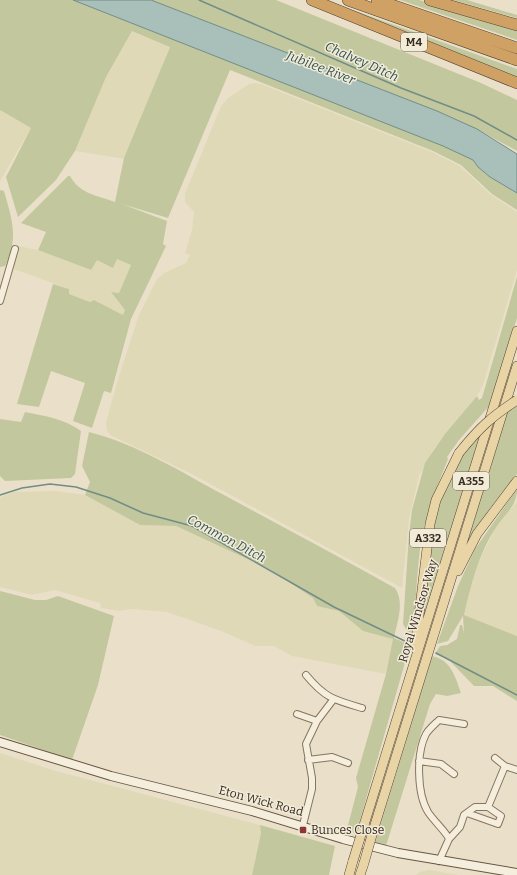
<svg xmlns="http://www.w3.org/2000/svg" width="517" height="875" viewBox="0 0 517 875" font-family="Bitter,serif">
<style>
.farmland{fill:#dfd9b7}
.green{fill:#c2c79e}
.water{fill:#a9bfb9;stroke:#718d86}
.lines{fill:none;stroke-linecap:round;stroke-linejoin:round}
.stream{stroke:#718d86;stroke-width:1.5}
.minor-casing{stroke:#857460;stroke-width:8}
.secondary-casing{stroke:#675543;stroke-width:10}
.primary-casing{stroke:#534233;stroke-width:10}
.motorway-casing{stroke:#534233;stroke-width:12}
.minor{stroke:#f6eedc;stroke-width:6}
.secondary{stroke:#f6eedc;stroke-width:8}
.primary{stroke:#e9d4a6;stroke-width:9}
.motorway{stroke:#d0a164;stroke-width:11}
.primary-bridge-casing{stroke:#534233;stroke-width:10;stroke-linecap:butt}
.primary-bridge{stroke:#e9d4a6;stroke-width:9}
.poi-dot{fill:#8e3636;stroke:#f2ebd8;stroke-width:1.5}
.labels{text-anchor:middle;stroke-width:3;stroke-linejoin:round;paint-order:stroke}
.shield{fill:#f2ebd8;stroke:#6f6559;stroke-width:1}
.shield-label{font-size:11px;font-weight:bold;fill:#372c22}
.street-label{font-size:12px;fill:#372c22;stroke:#f2ebd8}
.poi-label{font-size:12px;fill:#372c22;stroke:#f2ebd8;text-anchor:start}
.water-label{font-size:13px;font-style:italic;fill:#325553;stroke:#f2ebd8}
</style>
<rect width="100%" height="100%" fill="#eae0c9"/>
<path class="farmland" d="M132,31L170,46L125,159L75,151L106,77Z
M255,83L261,84L432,152L460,166L490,194L517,212V270L483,385L477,396L434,449L419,476L409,519L402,588L192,474L112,436L107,431L106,422L119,376L139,315L157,279L166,272L186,263L190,255L185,253L192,230L194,212L185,202V194L221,106L228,98L249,84Z
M0,110L31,128L0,181Z
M18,246L38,250L90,270L97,260L117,259L131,265L119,293L111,292L125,310L123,315L94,300L90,302L69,294V289L11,268Z
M56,491L85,495L140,525L176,526L269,569L313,598L317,606L339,611L363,631L394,639L386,674L292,656L274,646H255L224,632L167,612L132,609L119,611L101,608L100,603L55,590L32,595L0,587V497L15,492Z
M517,501V636L464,615L474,573L484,551L496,527Z
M0,753L56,771L260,825L261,833L252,875H0Z
M429,870L459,875H416L420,872Z"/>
<path class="green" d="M0,0H73L443,146L473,160L478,167L490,177L517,193V210L492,194L461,165L433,151L230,70L168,218L122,204L167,221L163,244L166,246L131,319L111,393L104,391L92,428L73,421L85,383L51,371L39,407L17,404L53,284L69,289V294L90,302L94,300L123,315L125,310L111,292L119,293L131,265L117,259L113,268L97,260L91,270L38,250L46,232L21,223L68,176H70C80,194 96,195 115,202L124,158L170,47L132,31L106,77L75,151L56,180L18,217L6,177L31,128L0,110Z
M151,0H276L481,83L517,100V151L477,129L437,111Z
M325,0L517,69V80Z
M400,0H419L517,29V40Z
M453,0H467L517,15V18Z
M0,190L4,191C12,219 19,238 5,266L0,267Z
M517,277V318L491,404L459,440L447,457L448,459C437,486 426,513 421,542C417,569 416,598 414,625L410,637L403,624L409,534L412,510L425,463L445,434L477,396L479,400L482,398Z
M517,402V474L490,508L460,557L484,481H487L507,409Z
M25,412C45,416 65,419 81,431L75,474L71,478L5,481L0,476V419L21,422Z
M483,428L424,626L423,605L429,534L451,469Z
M89,432C137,444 181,472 224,495C281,526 338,556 395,588C405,602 397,623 394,638L410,645L356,834L347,829L358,787L356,778L386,674L393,639L363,631L339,611L317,606L313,598L269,569L176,526L140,525L85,495L90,482L82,466Z
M517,489C517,506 506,513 497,526C479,552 471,584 464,615L517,636V701L493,686H474L448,659L435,654L440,646L447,645L457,639L460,625H462L464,633L463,616L448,641L437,644L458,586L475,549Z
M0,591L35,600H46L58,596L114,616L98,685L72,760L0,735Z
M432,656C451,660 455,676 461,693L447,696L436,694L430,704L386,846L375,843Z
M260,825L335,846L329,875H252L261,833Z"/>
<path class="water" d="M73,0H151L437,111L477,129L517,154V193L490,177L478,167L473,160L443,146Z"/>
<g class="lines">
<path class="stream" d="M199,0L401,88L474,116L517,140
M0,495L22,488L50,484L76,487L110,498L143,513L192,526L334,607L411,644
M436,653L517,695"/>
<g class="minor-casing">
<path id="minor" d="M0,301L15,249
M306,675C325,698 334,700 362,708
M297,714L317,721
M495,758L505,766L517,770
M308,760L332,757L348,763
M419,761L441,764L454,774
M467,813L498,824L501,816L488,807
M303,825L312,789V778L306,744L317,721L333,700
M449,839C447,833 433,820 428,812C417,794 416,753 426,734C429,729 435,724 439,720L464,724
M439,861L449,839L460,827L464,815L475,807H488L505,766"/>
</g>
<g class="secondary-casing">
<path id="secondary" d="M0,742L111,776L252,811L343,839L398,853L517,873"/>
</g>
<g class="primary-casing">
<path id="primary" d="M458,571L477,534L517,481
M415,648L430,524L436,500L459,453
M364,825L517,331
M374,828L517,366
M349,875L353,861
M360,875L364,863"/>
</g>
<g class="motorway-casing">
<path id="motorway" d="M312,0L517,83
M348,0L517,60
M377,0L517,48
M430,0L517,25"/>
</g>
<use href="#minor" class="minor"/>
<use href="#secondary" class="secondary"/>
<use href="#primary" class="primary"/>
<use href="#motorway" class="motorway"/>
<g class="primary-bridge-casing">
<path id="primary-bridge" d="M459,453C479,428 491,417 517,400
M353,861L364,825
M364,863L374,828"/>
</g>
<use href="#primary-bridge" class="primary-bridge"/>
</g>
<rect class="poi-dot" x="299" y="826" width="8" height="8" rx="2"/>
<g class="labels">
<g class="shield">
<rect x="401" y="33" width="26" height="18" rx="3"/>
<rect x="453" y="472" width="36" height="18" rx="3"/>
<rect x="410" y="529" width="36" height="18" rx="3"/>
</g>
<g class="shield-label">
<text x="414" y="46">M4</text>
<text x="471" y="485">A355</text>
<text x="428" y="542">A332</text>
</g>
<g class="street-label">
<text transform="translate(418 611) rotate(-73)" y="4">Royal Windsor Way</text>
<text transform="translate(261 801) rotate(15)" y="4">Eton Wick Road</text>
</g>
<g class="poi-label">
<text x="311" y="834">Bunces Close</text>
</g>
<g class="water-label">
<text transform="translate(362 61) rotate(24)" y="5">Chalvey Ditch</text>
<text transform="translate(321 67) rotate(21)" y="5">Jubilee River</text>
<text transform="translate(227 538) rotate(28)" y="5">Common Ditch</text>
</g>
</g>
</svg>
